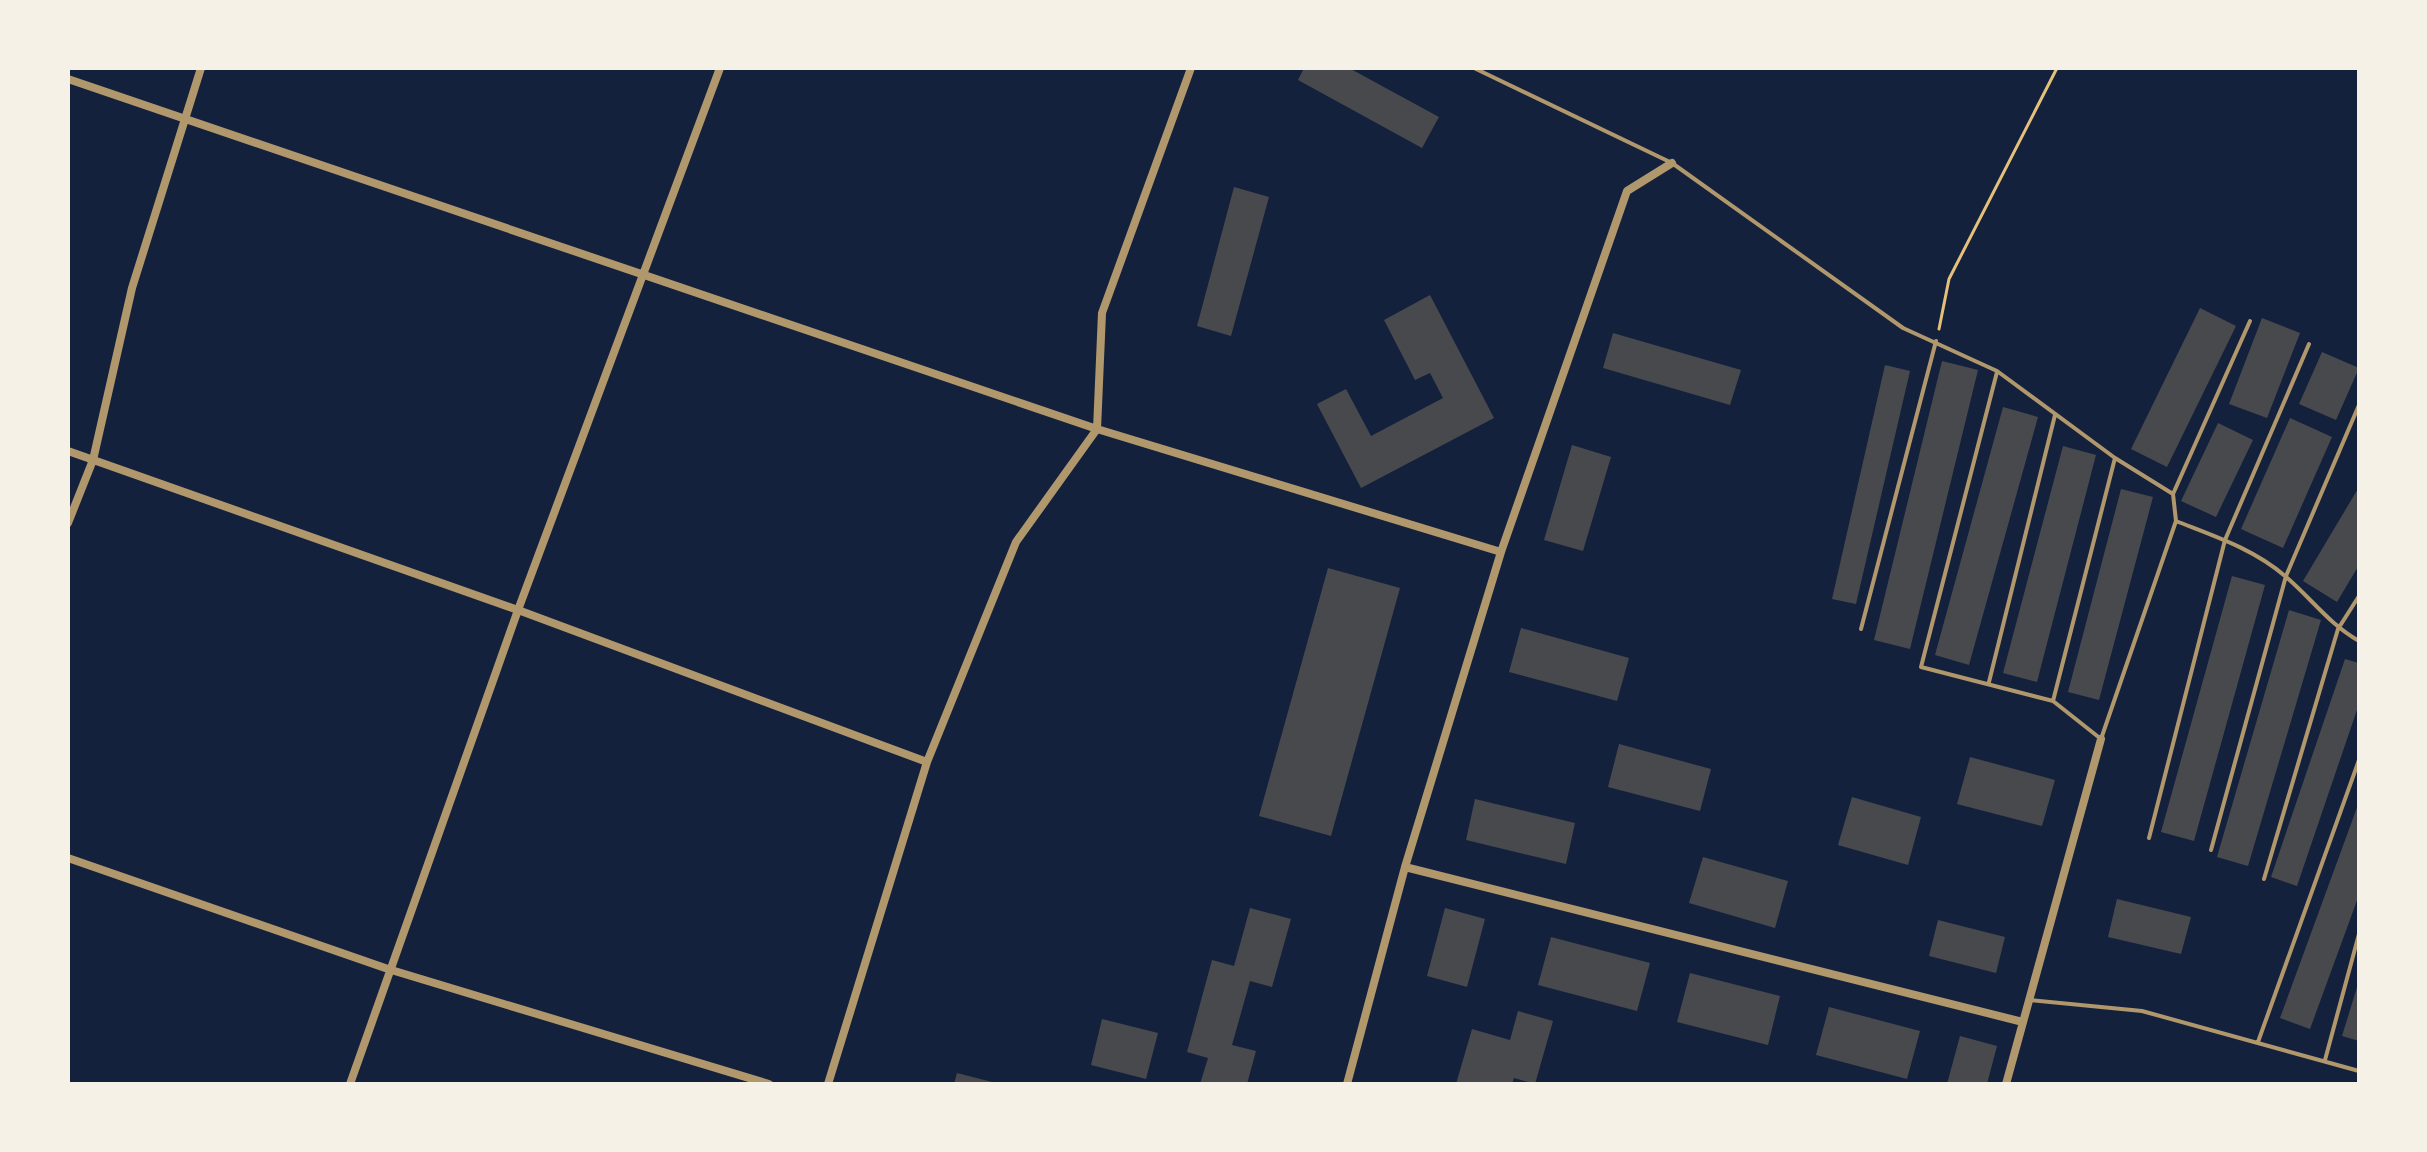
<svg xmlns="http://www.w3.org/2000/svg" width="2427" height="1152" viewBox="0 0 2427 1152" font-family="'IBM Plex Sans',sans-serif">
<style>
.building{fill:#48494c}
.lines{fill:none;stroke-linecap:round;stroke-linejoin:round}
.path{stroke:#e5c07b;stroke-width:3}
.service{stroke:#b1986c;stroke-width:4}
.minor{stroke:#b1986c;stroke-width:8}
</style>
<rect width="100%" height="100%" fill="#14213d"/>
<path class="building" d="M1304,68H1349L1439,117L1422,148L1298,80Z
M1234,187L1269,197L1231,336L1197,326Z
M1430,295L1494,418L1361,488L1317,404L1346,389L1371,436L1443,398L1430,373L1415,380L1384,320Z
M2200,308L2236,326L2167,467L2131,449Z
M2262,318L2300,333L2267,418L2229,404Z
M1613,333L1741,370L1730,405L1603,368Z
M2322,352L2359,368L2336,420L2299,404Z
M1942,361L1978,370L1910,649L1874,640Z
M1885,365L1910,371L1856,604L1832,599Z
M2003,407L2038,417L1969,665L1935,655Z
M2290,418L2332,437L2283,548L2241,529Z
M2218,423L2253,440L2216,517L2181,501Z
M1572,445L1611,457L1583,551L1544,540Z
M2063,446L2096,455L2037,682L2003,673Z
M2359,487V565L2337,602L2303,581Z
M2121,489L2153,497L2099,700L2068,692Z
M1328,568L1400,588L1331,836L1259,816Z
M2232,576L2265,585L2194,841L2161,832Z
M2289,610L2321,620L2248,866L2217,857Z
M1521,628L1629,658L1617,701L1509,672Z
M2345,659L2359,663V704L2297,886L2271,877Z
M1619,744L1711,769L1700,811L1608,787Z
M1970,757L2055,780L2042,826L1957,804Z
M1852,797L1921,817L1908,865L1838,845Z
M1475,799L1575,823L1566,864L1466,840Z
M2359,802V895L2310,1029L2280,1018Z
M1703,857L1788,881L1775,928L1689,903Z
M2117,899L2191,917L2181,954L2108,937Z
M1250,908L1291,919L1272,987L1250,981L1232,1045L1256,1051L1247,1084H1200L1208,1058L1187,1052L1212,960L1234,966Z
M1445,908L1485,919L1467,987L1427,976Z
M1938,920L2005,937L1996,973L1929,956Z
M1551,937L1650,963L1637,1011L1538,985Z
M1690,973L1780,996L1768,1045L1677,1022Z
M2358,984H2359V1041L2342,1036Z
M1829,1007L1920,1031L1907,1079L1816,1055Z
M1518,1011L1553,1021L1535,1084L1514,1078L1512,1084H1456L1472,1029L1510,1040Z
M1102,1019L1158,1033L1146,1079L1091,1065Z
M1960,1036L1997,1046L1987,1084H1947Z
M957,1073L996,1083V1084H954Z"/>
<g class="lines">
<path class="path" d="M1939,329L1949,279L2057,68"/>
<path class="service" d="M1474,68L1672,163L1903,328L1997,371L2115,458L2173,494L2176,521C2214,536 2254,549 2285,576C2311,598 2329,624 2359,641
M1997,372L1921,667L2053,701L2101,739L2176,521
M2173,494L2250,321
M1861,629L1936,341
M1989,682L2055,415
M2053,701L2115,458
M2149,838L2225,540L2309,344
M2211,850L2286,576L2359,405
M2264,879L2338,629L2359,596
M2030,1000L2142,1011L2359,1071
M2258,1042L2359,760
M2325,1060L2359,934"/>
<path class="minor" d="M68,79L1097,429L1501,552
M68,451L518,610L927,762
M68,523L93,460L132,288L201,68
M68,858L388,969L769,1084
M1405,867L2023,1022
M350,1084L518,610L720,68
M828,1084L927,762L1016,542L1097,429L1102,313L1191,68
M1347,1084L1405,867L1501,552L1627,191L1672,163
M2006,1084L2101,739"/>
</g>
<rect width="2427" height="1152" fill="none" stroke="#f6f1e7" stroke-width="140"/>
</svg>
